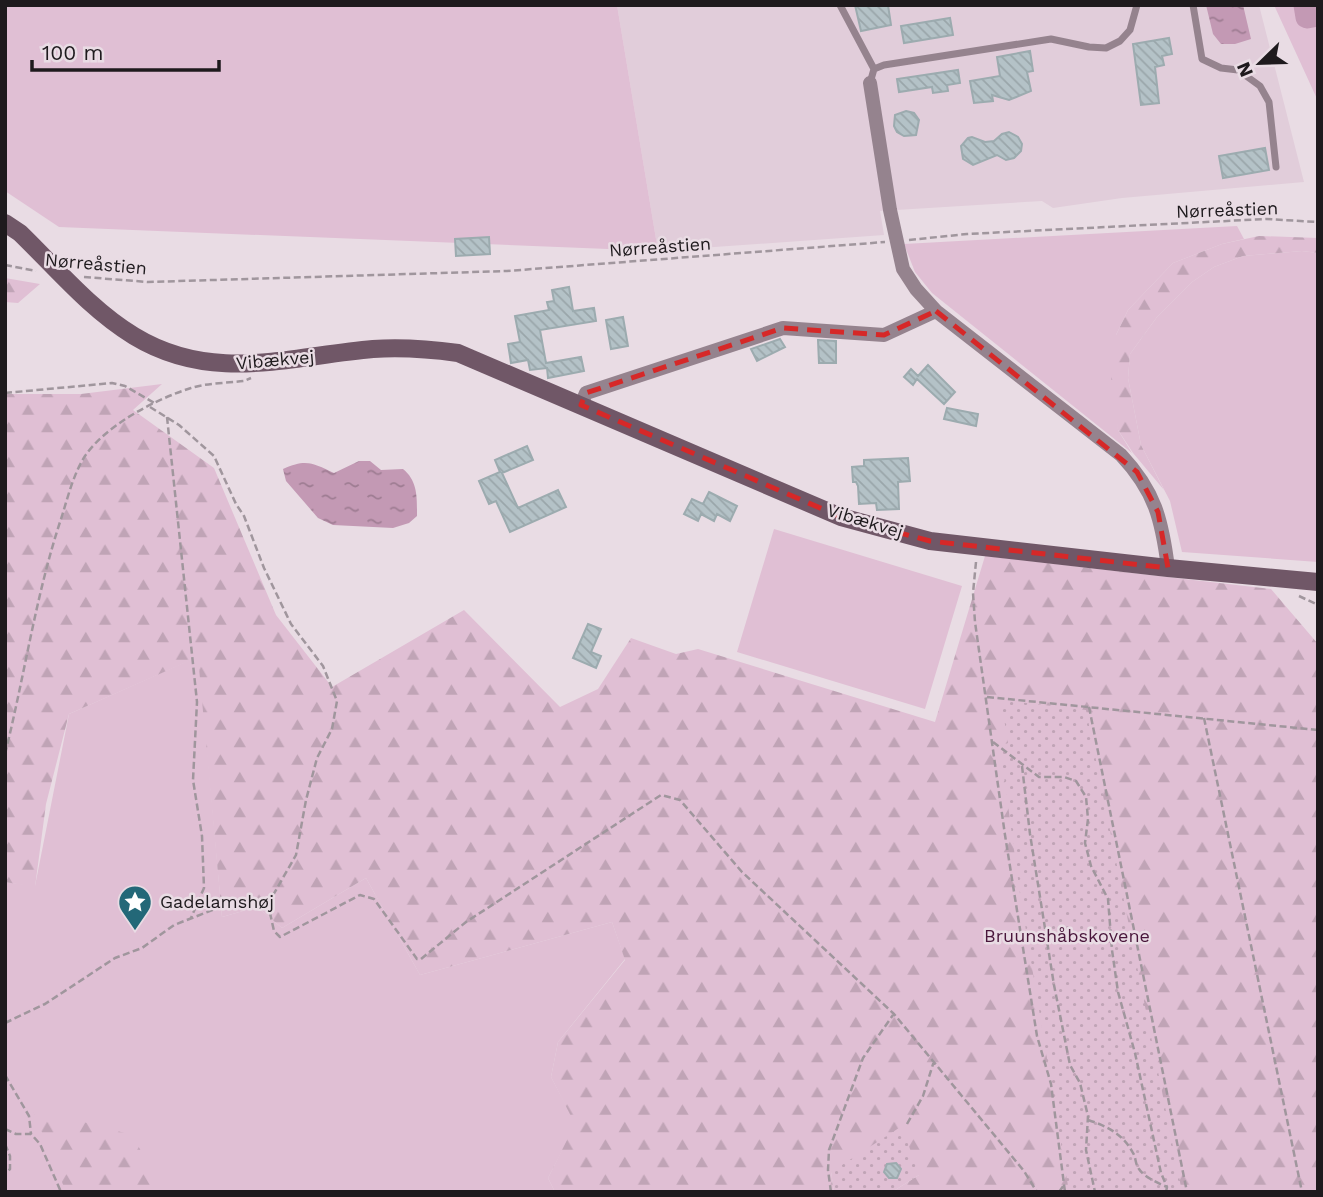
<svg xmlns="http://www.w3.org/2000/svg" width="1323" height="1197" viewBox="0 0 1323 1197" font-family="'Work Sans',sans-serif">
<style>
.built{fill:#e1cdda}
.green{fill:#e0bfd4}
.forest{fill:url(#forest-firs)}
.park{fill:url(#park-dots)}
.water{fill:url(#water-ripples)}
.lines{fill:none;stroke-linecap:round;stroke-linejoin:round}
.river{stroke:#c399b4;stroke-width:23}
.building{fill:url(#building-back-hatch);stroke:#9cabaf;stroke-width:2}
.path{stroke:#a0969d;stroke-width:2.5;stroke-dasharray:7 3.5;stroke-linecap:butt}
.lane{stroke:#95838e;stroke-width:7}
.street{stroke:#95838e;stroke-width:14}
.secondary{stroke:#705767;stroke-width:18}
.marked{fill:none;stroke:#d62828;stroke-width:5;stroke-dasharray:14 9;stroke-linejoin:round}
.labels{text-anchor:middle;stroke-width:5;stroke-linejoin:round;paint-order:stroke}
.street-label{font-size:18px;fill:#1e1a1d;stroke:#e9dce4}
.poi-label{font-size:18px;fill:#1e1a1d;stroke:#e9dce4;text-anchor:start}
.park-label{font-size:18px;fill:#49163b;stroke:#e9dce4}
</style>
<defs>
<pattern id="forest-firs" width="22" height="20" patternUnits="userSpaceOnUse" patternTransform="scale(1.75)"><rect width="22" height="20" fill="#e0bfd4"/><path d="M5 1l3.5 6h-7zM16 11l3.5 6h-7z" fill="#c0a4b6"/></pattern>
<pattern id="park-dots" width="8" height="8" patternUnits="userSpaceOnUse" patternTransform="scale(1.75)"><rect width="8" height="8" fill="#e0bfd4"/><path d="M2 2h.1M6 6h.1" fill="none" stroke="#c0a4b6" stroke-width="1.8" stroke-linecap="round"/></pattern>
<pattern id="water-ripples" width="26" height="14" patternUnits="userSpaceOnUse" patternTransform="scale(1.75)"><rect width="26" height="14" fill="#c399b4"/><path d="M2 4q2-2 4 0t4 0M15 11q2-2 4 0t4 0" fill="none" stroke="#9e7c92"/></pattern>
<pattern id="building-back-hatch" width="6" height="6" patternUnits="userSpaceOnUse" patternTransform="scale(1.75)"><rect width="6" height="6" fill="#b4c2c7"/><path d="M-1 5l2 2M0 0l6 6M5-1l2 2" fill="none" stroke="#9aa6aa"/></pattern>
</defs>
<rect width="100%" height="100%" fill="#e9dce4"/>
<path class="built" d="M617,5H1259L1304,182L1122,198L1053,208L1042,201L880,211L884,235L658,251Z"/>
<path class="green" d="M5,5H617L658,251L59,227L5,191Z
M1274,5H1318V101Z
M1237,226L1244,239L1222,244L1173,263L1128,310L1116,335L1118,430L1132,453L932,293L915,272L904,244Z
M1302,251L1318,253V562L1182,552L1170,501L1141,445L1128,378L1130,354L1157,317L1192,282L1214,267L1243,256Z
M774,529L962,586L925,709L737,652Z
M199,656L222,917L257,907L282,928L366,878L420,975L612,922L625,959L558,1042L551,1077L576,1124L548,1178L555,1192H5V882L35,886L69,714Z"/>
<path class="forest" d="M1259,236L1318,238V253L1302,251L1243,256L1214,267L1192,282L1157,317L1130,354L1128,378L1141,445L1164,490L1133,453L1118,430L1111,382V352L1116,335L1128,310L1173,263L1222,244Z
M5,278L40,284L18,303L5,302Z
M162,384L133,410L214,468L276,615L332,687L464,610L560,707L598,689L631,638L676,654L698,649L935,722L985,556L1271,589L1318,644V1192H892L919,1175L831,1172L834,1192H555L548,1178L575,1124L551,1077L558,1042L625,960L612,922L420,975L366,878L282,928L257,907L222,917L198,657L69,714L46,804L35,887L5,882V394H81Z
M32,1108L132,1135L164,1192H66Z"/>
<path class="park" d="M1001,700L1086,710L1182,1192H1069L1020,894L1000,746L1008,743Z
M902,1126L919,1175L892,1192H834L831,1172Z"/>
<path class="water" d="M1206,5H1243L1251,39L1235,44H1221L1213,34Z
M359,461H370L381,470L403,469C418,481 417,498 417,516L409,523L393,528L333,525L318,518L286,481L283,469C307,458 314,464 334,473Z"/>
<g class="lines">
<path class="river" d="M1305,5L1307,17L1318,15"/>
</g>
<path class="building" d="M855,5H888L891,25L861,31Z
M950,18L953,35L904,43L901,26Z
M1169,38L1172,54L1162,56L1164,65L1155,67L1159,103L1141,105L1133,44Z
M1030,51L1033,71L1027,72L1031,91L1009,100L992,95L993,101L974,103L970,81L1000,76L997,57Z
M958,70L960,83L947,85L948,91L933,93L932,87L899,92L897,79Z
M906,111L914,113L919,120L916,135L904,136L897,132L894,126L895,115Z
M1009,132L1018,137L1022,144L1021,151L1014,158L1006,160L997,155L973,165L963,159L961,146L968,138L972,137L985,142L994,141L1002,134Z
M1265,148L1269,170L1223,178L1219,156Z
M489,237L490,254L456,256L455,239Z
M569,287L573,311L594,308L596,321L540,330L546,363L581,357L584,371L548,378L547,368L530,370L528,360L511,363L508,344L520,342L515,316L549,310L547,302L554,301L552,290Z
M623,317L628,346L611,349L606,320Z
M780,339L785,347L757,361L751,349Z
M818,340L836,341V363H819Z
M928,365L955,392L944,404L917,379L913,385L904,377L911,369L918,376Z
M947,408L978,414L976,426L944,419Z
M527,446L533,460L502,473L518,508L558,490L566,507L510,532L496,501L489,504L479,481L500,472L495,460Z
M908,458L910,481L898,482L899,509L877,510L876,503L859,504L858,486L856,482H853L852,467L864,466V460Z
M709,492L737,506L730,521L717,514L714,521L701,514L698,521L684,514L692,499L703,504Z
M588,624L601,629L591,652L601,656L596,668L573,658Z
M896,1163L901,1169L897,1178H889L884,1172L887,1164Z"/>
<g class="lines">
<path class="path" d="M909,240L967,234L1266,219L1318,222
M5,265L36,271
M84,277L148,282L507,271L885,242
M5,393L112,383L125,386L156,404
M150,407L179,425L214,456L236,504L244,516L264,568L291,624L323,666L337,701L332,729L317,758L306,800L296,855L268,904
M167,417L197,702L193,780L202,836L204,888L191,918
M976,562L973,593L975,622L1005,835L1037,1036L1051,1084L1065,1192
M1299,596L1318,605
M987,697L1318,730
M1089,707L1187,1192
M1204,718L1302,1192
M993,742L1039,777H1064L1076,781L1086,797L1088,819L1085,843L1091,866L1108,899L1112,950L1118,992L1135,1053L1161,1173L1167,1187L1166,1192
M5,754C25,674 36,593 62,516C68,496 74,473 85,456C106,425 156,399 191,388C207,383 227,383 244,381L251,378
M1022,766L1030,834L1054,985L1070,1065L1080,1083L1088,1116L1086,1150L1095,1192
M5,1023L45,1004L115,958L142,948L174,925L241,899L268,904L274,931L280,937L360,895L374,899L417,959H421L466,922L661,795L680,800L742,872L894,1014L1024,1171L1037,1192
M5,1075L29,1116L31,1134
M1088,1120C1107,1126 1123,1134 1133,1153C1136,1157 1135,1164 1139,1169C1144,1177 1158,1183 1167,1187
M907,1124L923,1096L934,1061
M5,1129L16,1134H31L40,1144L61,1192
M5,1144L10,1156V1169L5,1174
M831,1192L828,1170L829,1150L863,1058L893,1015
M1059,1192L1064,1185"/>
<path class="lane" d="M840,5L874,69
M1193,5L1202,59L1221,68L1238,70L1260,86L1269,102L1276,167
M870,83L874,69L884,65L1051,39L1089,47L1106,48L1120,41L1130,30L1137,5"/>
<path class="street" d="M870,83L890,210L903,269L916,289L936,311L1121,455C1155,491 1162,520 1168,568
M581,405L586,393L783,328L884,335L936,311"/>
<path class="secondary" d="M5,223L20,233C56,268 91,310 134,336C213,384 290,356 373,349C402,347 429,349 458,353L841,517L930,541L1168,568L1318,582"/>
</g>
<path class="marked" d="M936,311L1137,472L1158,512L1168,568L930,541L841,517L581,405L586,393L783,328L884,335Z"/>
<defs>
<g id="sight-pin" transform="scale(1.75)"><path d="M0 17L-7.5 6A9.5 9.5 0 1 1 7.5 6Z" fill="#236878" stroke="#e9dce4"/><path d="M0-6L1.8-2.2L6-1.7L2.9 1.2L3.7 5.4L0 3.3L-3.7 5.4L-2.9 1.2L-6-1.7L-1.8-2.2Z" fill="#fff"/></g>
</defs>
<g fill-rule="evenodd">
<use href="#sight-pin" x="135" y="902"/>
</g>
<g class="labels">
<g class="street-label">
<text transform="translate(1227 210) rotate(-2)" y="6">Nørreåstien</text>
<text transform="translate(660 247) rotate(-4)" y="6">Nørreåstien</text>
<text transform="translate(96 264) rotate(5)" y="6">Nørreåstien</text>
<text transform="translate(275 360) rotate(-5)" y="6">Vibækvej</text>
<text transform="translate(865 521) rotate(17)" y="6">Vibækvej</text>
</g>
<g class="poi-label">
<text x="160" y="908">Gadelamshøj</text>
</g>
<g class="park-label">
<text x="1067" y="942">Bruunshåbskovene</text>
</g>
</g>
<rect width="1323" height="1197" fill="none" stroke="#1e1a1d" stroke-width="14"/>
<g transform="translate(1260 63) rotate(247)" stroke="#e9dce4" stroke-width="5" paint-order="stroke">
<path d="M0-5L12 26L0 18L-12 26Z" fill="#1e1a1d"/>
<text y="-10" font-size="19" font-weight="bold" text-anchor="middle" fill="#1e1a1d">N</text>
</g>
<path d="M32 60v10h187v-10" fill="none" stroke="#1e1a1d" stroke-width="3.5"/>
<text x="42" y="60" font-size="21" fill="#1e1a1d" stroke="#e9dce4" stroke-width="5" paint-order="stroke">100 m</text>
</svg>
